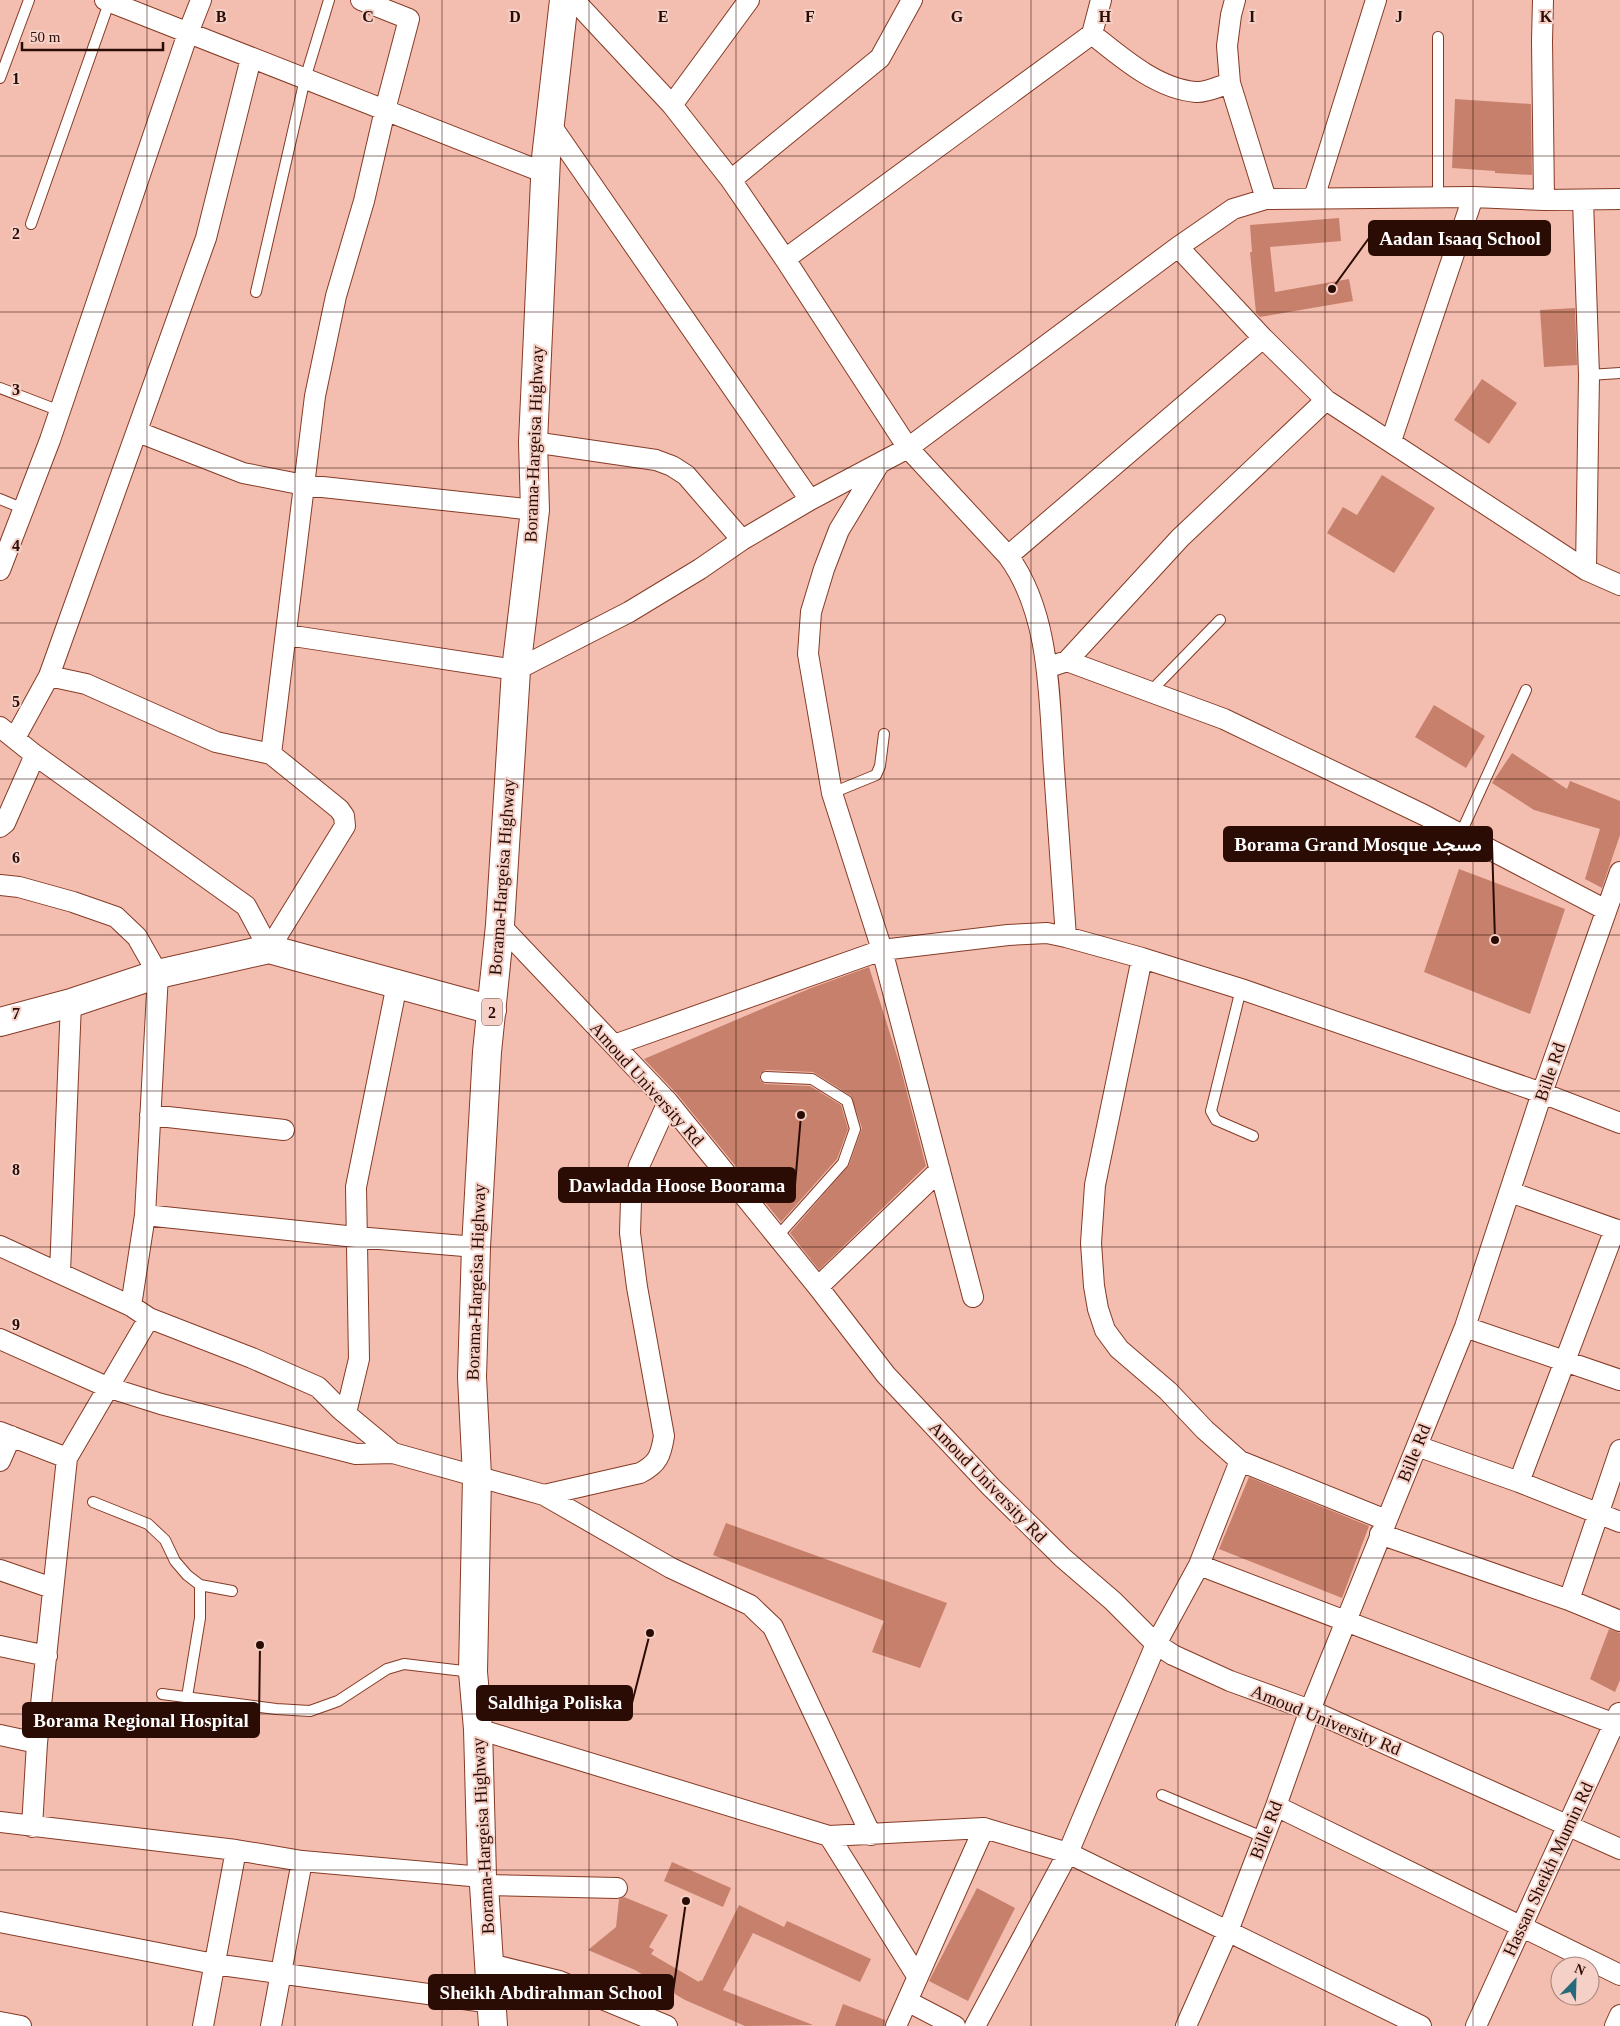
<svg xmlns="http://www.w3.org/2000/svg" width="1620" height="2026" viewBox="0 0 1620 2026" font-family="'Times New Roman',Vazirmatn,serif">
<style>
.building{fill:#c7806c}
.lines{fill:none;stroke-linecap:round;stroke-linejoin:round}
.lane-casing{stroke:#863b26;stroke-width:12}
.street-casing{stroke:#863b26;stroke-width:22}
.secondary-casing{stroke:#863b26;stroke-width:30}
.highway-casing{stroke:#863b26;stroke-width:30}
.lane{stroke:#fff;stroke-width:10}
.street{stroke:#fff;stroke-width:20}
.secondary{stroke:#fff;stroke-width:28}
.highway{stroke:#fff;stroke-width:28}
.grid{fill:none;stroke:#2b0c05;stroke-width:1;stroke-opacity:0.55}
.labels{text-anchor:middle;stroke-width:4;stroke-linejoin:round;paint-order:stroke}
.shield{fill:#f4d0c6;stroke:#67473f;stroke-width:1}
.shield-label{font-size:16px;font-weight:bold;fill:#2b0c05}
.street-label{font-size:18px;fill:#2b0c05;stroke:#f4d0c6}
.grid-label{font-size:16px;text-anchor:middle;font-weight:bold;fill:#2b0c05;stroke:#f4d0c6;stroke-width:4;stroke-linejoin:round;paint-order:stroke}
.leader{fill:none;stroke:#2b0c05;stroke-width:2}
.callout-dot{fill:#2b0c05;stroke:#f4d0c6;stroke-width:2}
.callout{fill:#2b0c05;stroke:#2b0c05;stroke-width:2}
.callout-label{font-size:19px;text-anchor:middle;font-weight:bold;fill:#fff}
</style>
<rect width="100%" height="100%" fill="#f3beaf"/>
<path class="building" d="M1455,99L1531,104L1532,175L1495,173V171L1452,168Z
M1339,218L1341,241L1270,247L1275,292L1349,279L1353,301L1260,317L1256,313L1250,252H1252L1250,225Z
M1575,308L1577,365L1544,367L1540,310Z
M1482,379L1517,403L1489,444L1454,420Z
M1382,475L1435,508L1394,573L1327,533L1343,507L1357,515Z
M1434,705L1485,736L1466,768L1415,737Z
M1512,753L1567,789L1570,781L1620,801V835L1602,888L1585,879L1600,829L1534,810L1492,783Z
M1459,869L1565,909L1530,1014L1424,972Z
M869,967L899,1062L926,1166L819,1270L790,1233L849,1165L862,1128L851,1096L813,1072L766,1070L760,1074V1080L765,1084L810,1086L841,1105L848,1129L837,1159L781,1222L677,1094L644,1059L811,988Z
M1249,1477L1369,1526L1342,1598L1219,1549Z
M726,1523L947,1603L920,1668L872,1652L884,1621L713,1555Z
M1609,1629L1620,1633V1680L1615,1692L1590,1679Z
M672,1862L731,1888L723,1907L664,1881Z
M977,1888L1015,1908L968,2001L929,1981Z
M624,1897L668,1915L649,1947L654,1950L651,1954L699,1982L700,1980L702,1981L739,1905L784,1927L787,1921L871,1959L860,1982L753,1933L723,1990L813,2025L745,2026L685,2000L635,1970L588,1950L616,1927L619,1899Z
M843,2004L885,2020L884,2026H835Z"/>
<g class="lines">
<g class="lane-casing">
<path id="lane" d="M1438,37V197
M0,78L29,0
M31,224L110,0
M256,292L305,79L329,0
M1589,375L1620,373
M0,388L60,411
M0,499L24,509
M1150,692L1220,620
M832,793L876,775L880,766L884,734
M1460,835L1526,690
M1241,989L1211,1111L1216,1120L1253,1136
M766,1077L812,1079L847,1101L855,1129L843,1163L777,1237
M93,1502L148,1524L165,1540L175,1561L187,1575L200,1585
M162,1694L276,1709L310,1711L338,1701L387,1669L404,1664L472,1672
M187,1697L200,1618V1585L232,1591
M1162,1795L1263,1837"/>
</g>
<g class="street-casing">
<path id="street" d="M105,0L545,173
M574,0L672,105L731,180L785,259L908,448L1008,556C1051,614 1049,699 1054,769C1058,825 1062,881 1066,937
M1235,0L1231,15L1227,46L1230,83L1266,199
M1543,0L1542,41L1544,200
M1092,34C1121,57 1157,89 1196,92C1206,93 1220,86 1230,83
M672,105L749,0
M550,124L810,500
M731,180L880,58L912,0
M1314,198L1376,0
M1583,200L1589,375L1586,570
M1178,247L1263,338L1326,400L1586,570L1620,585
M785,259L1092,34L1101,0
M138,432L243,473L304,485L535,510
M1391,441L1473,197
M533,442L656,460L672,466L686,475L742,540
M879,464L839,530L824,569L811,612L808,654L832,793L882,950L973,1297
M1008,556L1263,338
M0,570L50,440L188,33L201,0
M287,635L516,670L629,612L700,569L742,540L810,500L908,448L1178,247L1233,209L1266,199L1473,197L1544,200L1620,199
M1067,661L1224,719L1424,815L1606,910
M1055,665L1067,661L1180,538L1326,400
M49,676L86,684L216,742L271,754
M0,727L35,755L246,906L269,949L345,826L344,816L339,809L271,754L315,396L336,296L364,201L385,110L409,19L361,0
M15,738L49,676L206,238L251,58
M0,827L5,823L35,755
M0,885L19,887L73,902L116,917L137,937L158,974L145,1215L131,1306
M500,925L668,1102L818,1287L886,1375L991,1487L1063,1558L1113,1601L1156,1644L1173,1655L1230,1681L1310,1710L1620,1849
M1142,958L1095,1185L1091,1243L1094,1286L1098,1309L1105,1330L1119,1349L1168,1391L1205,1430L1240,1461L1386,1520
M614,1045L882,950L1008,935L1047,933L1066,937L1142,958L1241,989L1542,1093L1620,1123
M150,1115L284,1130
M1510,1192L1620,1231
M145,1215L356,1237L476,1247
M0,1246L131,1306L149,1318L252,1358L318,1387L340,1409L393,1453L544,1495L640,1473C658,1464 661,1455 664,1436L637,1287L630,1233L631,1201L639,1166L668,1102
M60,1272L71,1003
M818,1287L940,1170
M1465,1327L1620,1380
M0,1339L107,1387L161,1404L356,1454L393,1453
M346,1413L359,1359L356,1187L397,984
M0,1432L67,1458
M1417,1446L1519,1482L1620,1522
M0,1461L11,1436
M1519,1482L1615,1229
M544,1495L671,1568L750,1605L773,1627L871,1835
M1380,1534L1569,1600L1620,1621
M1199,1565L1620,1726
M0,1570L52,1588
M1569,1600L1620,1450
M0,1646L47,1656
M478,1729L829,1836L984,1828L1068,1853L1421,2026
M0,1735L37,1743
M1276,1806L1620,1975
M0,1822L236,1850L302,1861L482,1877
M32,1827L37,1743L67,1458L149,1318
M829,1836L917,1976
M484,1885L617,1888
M0,1922L214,1964L492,2003
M490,1964L559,1981L667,2026
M907,2001L955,2026
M0,2022L21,2026
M203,2026L236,1850
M271,2026L302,1861
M896,2026L984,1828
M975,2026L1068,1853L1156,1644L1199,1565L1240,1461
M1186,2026L1228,1931L1276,1806L1310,1710L1465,1327L1542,1093L1620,872
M1476,2026L1619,1713
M1615,2026L1620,2015"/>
</g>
<g class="secondary-casing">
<path id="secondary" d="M0,1022L71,1003L158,974L269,949L492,1010"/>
</g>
<g class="highway-casing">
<path id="highway" d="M493,2026L484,1885L482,1877L478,1729L473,1672L477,1476L472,1377L476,1247L487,1052L500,925L516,670L535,510L533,442L546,158L564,0"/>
</g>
<use href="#lane" class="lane"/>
<use href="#street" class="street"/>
<use href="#secondary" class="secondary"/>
<use href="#highway" class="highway"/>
</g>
<path class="grid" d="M147,0V2026M295,0V2026M442,0V2026M589,0V2026M736,0V2026M884,0V2026M1031,0V2026M1178,0V2026M1325,0V2026M1473,0V2026M0,156H1620M0,312H1620M0,468H1620M0,623H1620M0,779H1620M0,935H1620M0,1091H1620M0,1247H1620M0,1403H1620M0,1558H1620M0,1714H1620M0,1870H1620"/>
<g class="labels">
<rect class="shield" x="482" y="998.5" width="20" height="27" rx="4"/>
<g class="shield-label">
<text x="492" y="1018">2</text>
</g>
<g class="street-label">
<text transform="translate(534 444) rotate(-88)" y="6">Borama-Hargeisa Highway</text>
<text transform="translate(502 877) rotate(-86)" y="6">Borama-Hargeisa Highway</text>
<text transform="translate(1550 1072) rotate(-71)" y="6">Bille Rd</text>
<text transform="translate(647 1084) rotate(48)" y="6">Amoud University Rd</text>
<text transform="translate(476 1282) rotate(-88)" y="6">Borama-Hargeisa Highway</text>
<text transform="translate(1414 1453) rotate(-68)" y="6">Bille Rd</text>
<text transform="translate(988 1482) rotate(46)" y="6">Amoud University Rd</text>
<text transform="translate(1326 1720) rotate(22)" y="6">Amoud University Rd</text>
<text transform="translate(1266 1830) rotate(-69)" y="6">Bille Rd</text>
<text transform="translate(483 1836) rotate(-93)" y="6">Borama-Hargeisa Highway</text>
<text transform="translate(1548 1869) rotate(-65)" y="6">Hassan Sheikh Mumin Rd</text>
</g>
</g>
<g class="grid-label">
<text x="221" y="22">B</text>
<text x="368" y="22">C</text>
<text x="515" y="22">D</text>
<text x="663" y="22">E</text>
<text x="810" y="22">F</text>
<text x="957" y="22">G</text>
<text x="1105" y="22">H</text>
<text x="1252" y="22">I</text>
<text x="1399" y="22">J</text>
<text x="1546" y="22">K</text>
<text x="16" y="84">1</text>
<text x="16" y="239">2</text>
<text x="16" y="395">3</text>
<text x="16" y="551">4</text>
<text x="16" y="707">5</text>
<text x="16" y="863">6</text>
<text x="16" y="1019">7</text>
<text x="16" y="1175">8</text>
<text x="16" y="1330">9</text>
</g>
<path class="leader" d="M1332 289L1369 238M1495 940L1492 844M801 1115L795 1185M650 1633L632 1703M260 1645L259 1720M686 1901L673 1992"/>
<g class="callout-dot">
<circle cx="1332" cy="289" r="5"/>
<circle cx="1495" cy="940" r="5"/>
<circle cx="801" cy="1115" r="5"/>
<circle cx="650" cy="1633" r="5"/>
<circle cx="260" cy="1645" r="5"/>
<circle cx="686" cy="1901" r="5"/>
</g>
<g class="callout">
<rect x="1369" y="221" width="181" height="34" rx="5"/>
<rect x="1224" y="827" width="268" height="34" rx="5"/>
<rect x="559" y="1168" width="236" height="34" rx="5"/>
<rect x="477" y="1686" width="155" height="34" rx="5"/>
<rect x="23" y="1703" width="236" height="34" rx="5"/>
<rect x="429" y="1975" width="244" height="34" rx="5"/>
</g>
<g class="callout-label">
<text x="1460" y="245">Aadan Isaaq School</text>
<text x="1358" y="851">Borama Grand Mosque مسجد</text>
<text x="677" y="1192">Dawladda Hoose Boorama</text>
<text x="555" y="1709">Saldhiga Poliska</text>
<text x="141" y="1727">Borama Regional Hospital</text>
<text x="551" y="1999">Sheikh Abdirahman School</text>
</g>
<g transform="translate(1575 1981) rotate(23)"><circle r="24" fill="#f4d0c6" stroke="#a48279"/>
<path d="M0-4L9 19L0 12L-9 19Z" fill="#266b7b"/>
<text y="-8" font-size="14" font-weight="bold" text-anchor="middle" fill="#2b0c05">N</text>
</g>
<path d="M22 42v8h141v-8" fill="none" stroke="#2b0c05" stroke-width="2.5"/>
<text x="30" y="42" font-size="15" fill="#2b0c05" stroke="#f4d0c6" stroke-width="4" paint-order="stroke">50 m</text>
</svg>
